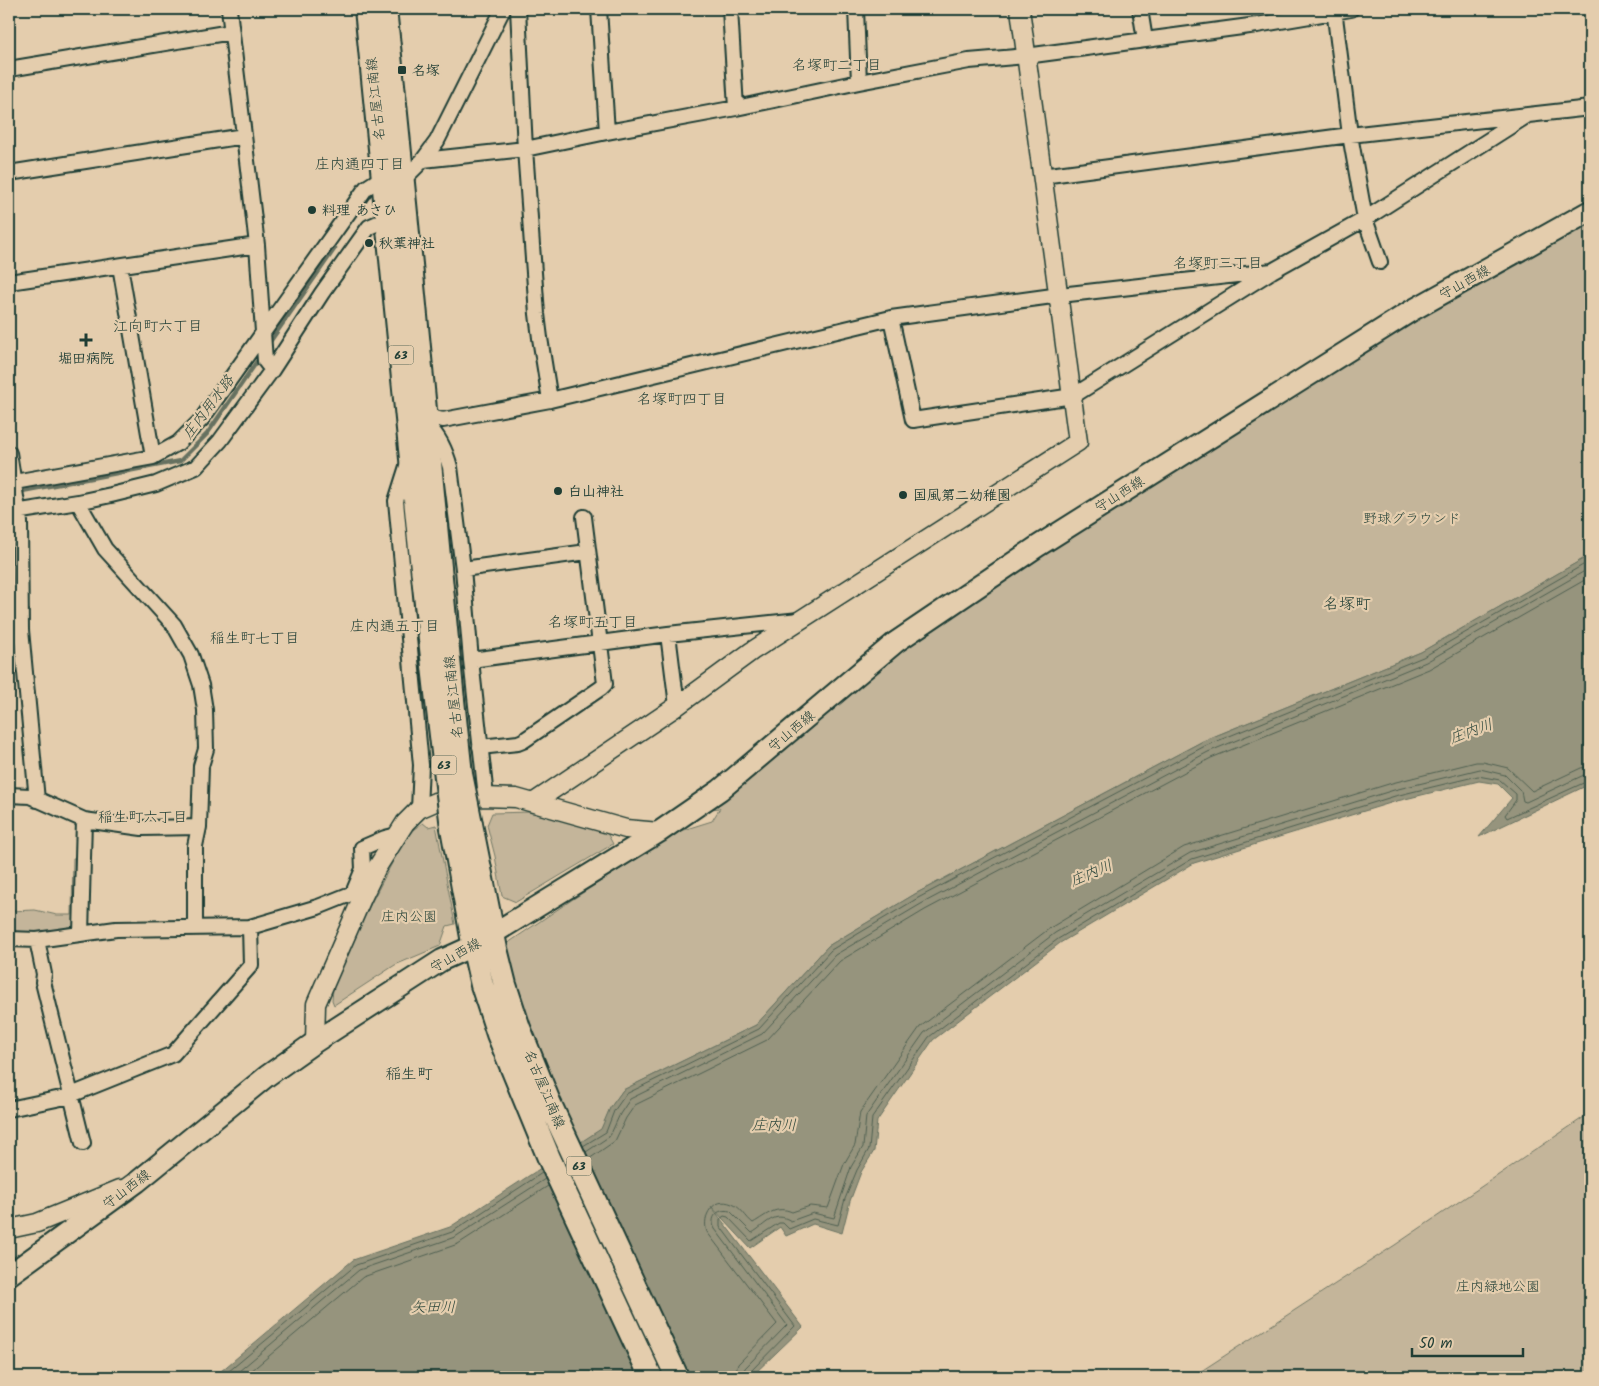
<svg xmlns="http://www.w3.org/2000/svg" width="1599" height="1386" viewBox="0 0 1599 1386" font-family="Kalam,'Klee One',sans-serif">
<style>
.green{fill:#c4b59a;stroke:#727967}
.water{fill:#96947d;stroke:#667160}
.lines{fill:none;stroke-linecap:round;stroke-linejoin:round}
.shore{stroke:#4f6051;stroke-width:1}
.stream{stroke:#667160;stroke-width:4.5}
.minor-casing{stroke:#1f3d34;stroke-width:18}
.tertiary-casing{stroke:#1f3d34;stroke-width:21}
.secondary-casing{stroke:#1f3d34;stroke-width:24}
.primary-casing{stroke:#1f3d34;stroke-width:26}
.minor{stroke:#e4cdad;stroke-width:14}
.tertiary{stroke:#e4cdad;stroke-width:18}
.secondary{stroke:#e4cdad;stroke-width:20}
.primary{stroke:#e4cdad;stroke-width:22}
.primary-bridge-casing{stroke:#1f3d34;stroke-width:26;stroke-linecap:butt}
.primary-bridge{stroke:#e4cdad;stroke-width:22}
.poi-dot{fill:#1f3d34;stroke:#e4cdad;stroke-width:2}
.labels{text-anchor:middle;stroke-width:4.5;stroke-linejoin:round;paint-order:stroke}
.shield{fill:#e4cdad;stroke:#5a6858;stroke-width:1}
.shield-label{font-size:12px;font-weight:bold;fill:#1f3d34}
.poi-label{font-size:14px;font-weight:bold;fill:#1f3d34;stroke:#e4cdad;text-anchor:start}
.street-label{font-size:14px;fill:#1f3d34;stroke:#e4cdad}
.park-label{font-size:14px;fill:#274339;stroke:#e4cdad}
.neighbourhood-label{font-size:15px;fill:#1f3d34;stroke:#e4cdad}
.water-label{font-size:15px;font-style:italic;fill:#2b463b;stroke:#e4cdad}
.quarter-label{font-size:16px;fill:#1f3d34;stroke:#e4cdad}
</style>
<rect width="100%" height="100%" fill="#e4cdad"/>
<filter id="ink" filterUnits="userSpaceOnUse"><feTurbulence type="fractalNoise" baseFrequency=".02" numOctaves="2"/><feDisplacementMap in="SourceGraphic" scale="10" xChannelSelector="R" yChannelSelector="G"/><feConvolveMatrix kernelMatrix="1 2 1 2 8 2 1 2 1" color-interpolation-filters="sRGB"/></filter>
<g filter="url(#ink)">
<path class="green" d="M1590,211V555L1421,652L1203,741L915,894L828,946L756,1025L623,1090L610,1108L602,1129L563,1154L505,945L573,899L680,831L712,821L720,808L690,811L896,642Z
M531,812L607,833L613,844L516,902L502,896L495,856L487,825L492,813Z
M423,823L428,827L436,825L455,924L447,926L440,946L395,965L334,1005L332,1000L333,989L354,936L403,842L414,829Z
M73,858H78L74,928L34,934L9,932V911L35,910L57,915H72Z
M1590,1113V1377H1192L1395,1245Z"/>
<path class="water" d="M1590,555V784L1479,837L1512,798L1498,784L1479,781L1397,801L1194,863L1060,943L933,1040L877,1121L874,1151L861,1172L850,1201L842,1233L813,1224L786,1236L780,1227L750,1248L711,1206L803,1327L751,1377H214L353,1260L450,1227L601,1129L610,1108L623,1090L756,1025L828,946L915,894L1203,741L1421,652Z"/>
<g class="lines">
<path class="shore" d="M583,1146L606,1132L614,1111L626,1094L759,1029L831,950L918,898L1205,746L1423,657L1590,561
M586,1152L610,1136L620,1114L630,1099L762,1034L835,955L921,904L1208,752L1426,662L1590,568
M589,1159L615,1141L626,1118L635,1105L767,1040L840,961L925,910L1211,758L1429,669L1590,577
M222,1377L356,1265L452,1232L542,1173
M232,1377L359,1270L455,1237L545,1179
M244,1377L363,1277L458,1244L548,1186
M734,1377L738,1364L777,1324L707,1232C701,1216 714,1196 732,1204C741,1207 746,1218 753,1223C767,1215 776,1205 792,1212L810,1206L828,1208L844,1164L855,1145L860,1112L920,1027L1050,928L1184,847L1392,783L1476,762H1483L1508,768L1532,791L1581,768L1590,766
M742,1377L745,1368L787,1325L715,1229C709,1218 717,1208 730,1211L752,1233C766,1225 774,1210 791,1221L813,1213L834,1218L851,1167L863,1147L866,1116L924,1033L1055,933L1190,853L1394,790L1480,769L1505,775L1521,791L1523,801L1526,802L1584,775L1590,774
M748,1377L750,1372L795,1326L720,1226V1219L724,1216L728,1217L751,1241L779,1223H783L789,1229L813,1219L838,1225L845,1199L857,1170L869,1149L872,1118L929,1037L1058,939L1192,859L1395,796L1478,776L1500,780L1516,794V800L1505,815L1507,818L1590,780"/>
<path class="stream" d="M267,346L335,248
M17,492L180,461L207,434L260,357"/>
<g class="minor-casing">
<path id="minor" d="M229,9L257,245L265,361L272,370
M518,9L525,149L537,314L540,338L550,400
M599,9L607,132
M730,9L736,108
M856,9L859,82
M1140,9L1145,40
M1334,9L1350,135L1365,219L1380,262
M9,69L231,32
M423,160L525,149L607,132L736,108L859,82L969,61L1026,56L1257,25L1351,9
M9,173L244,136
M1042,176L1350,135L1590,108
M403,180L423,160L437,141L503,9
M120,266L153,457
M9,282L257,245
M891,318L913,420L1073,396L1272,271L1365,219L1528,115
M426,411L435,418L443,420L550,400L891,318L1060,295L1272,271
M429,427C440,438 446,452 450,467L463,569L471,660L668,634L799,620
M9,453L20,522L21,630L37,800
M408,463L396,501L421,765L419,809
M9,483L153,457L178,443L201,420L366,188L383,177
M78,502L105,549L174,625L191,655L201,685L205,710L206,749L201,766L199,827L195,846V927
M9,513L78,502L111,495L156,484L196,467L220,441L272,370L322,293L369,227L387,219
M463,569L587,552
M668,634L677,706
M471,660L486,797
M480,747L518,743L523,741L601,688L605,684L584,517
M9,795L30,796L84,820L142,828L199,827
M81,934L84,820
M9,939L37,940L116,929L250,927L318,907L353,893L363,869L362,848L385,838L397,835
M37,940L44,974L43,982L83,1143
M9,1109L66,1097L173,1054L251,965L250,927"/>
</g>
<g class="tertiary-casing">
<path id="tertiary" d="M533,803L677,706L752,651L1078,442L1020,9
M315,1042L316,1004L363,896L376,869L405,823L419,809L435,802L482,797L516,798L626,829L659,832
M9,1229L37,1223L120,1189"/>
</g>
<g class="secondary-casing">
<path id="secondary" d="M9,1275L137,1182L267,1076L315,1042L442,960L473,946L659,832L720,790L896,642L1038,546L1411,311L1590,211"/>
</g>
<g class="primary-casing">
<path id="primary" d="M366,9L421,559L437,702
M385,9C410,239 430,470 453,700
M471,824L496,949L505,985L519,1028L549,1102L677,1377
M452,828L476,959L482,985L498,1034L549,1158L651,1377"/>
</g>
<use href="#minor" class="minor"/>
<use href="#tertiary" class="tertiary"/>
<use href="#secondary" class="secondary"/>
<use href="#primary" class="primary"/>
<g class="primary-bridge-casing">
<path id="primary-bridge" d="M453,700L461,774L471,824
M437,702L452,828"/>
</g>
<use href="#primary-bridge" class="primary-bridge"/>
</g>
</g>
<g class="poi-dot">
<rect x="397" y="65" width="10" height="10" rx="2.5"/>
<circle cx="312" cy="210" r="5"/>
<circle cx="369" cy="243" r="5"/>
<path d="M83.5 332.5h5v5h5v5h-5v5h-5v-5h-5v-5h5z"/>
<circle cx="558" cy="491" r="5"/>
<circle cx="903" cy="495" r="5"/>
</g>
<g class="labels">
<g class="shield">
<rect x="388.5" y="345.5" width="25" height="19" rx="4"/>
<rect x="431.5" y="755.5" width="25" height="19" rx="4"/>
<rect x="566.5" y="1156.5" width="25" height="19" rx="4"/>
</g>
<g class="shield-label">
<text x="401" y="359">63</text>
<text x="444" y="769">63</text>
<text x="579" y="1170">63</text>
</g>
<g class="poi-label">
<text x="412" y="75">名塚</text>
<text x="322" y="215">料理 あさひ</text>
<text x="379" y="248">秋葉神社</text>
<text x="86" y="363" text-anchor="middle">堀田病院</text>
<text x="568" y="496">白山神社</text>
<text x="913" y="500">国風第二幼稚園</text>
</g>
<g class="street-label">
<text transform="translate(375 99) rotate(-96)" y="5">名古屋江南線</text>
<text transform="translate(1464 282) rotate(-29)" y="5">守山西線</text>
<text transform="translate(1119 494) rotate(-32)" y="5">守山西線</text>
<text transform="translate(453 697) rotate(-96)" y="5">名古屋江南線</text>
<text transform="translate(791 731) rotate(-40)" y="5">守山西線</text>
<text transform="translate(455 955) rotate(-29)" y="5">守山西線</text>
<text transform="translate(545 1089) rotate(67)" y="5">名古屋江南線</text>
<text transform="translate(126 1189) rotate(-37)" y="5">守山西線</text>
</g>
<g class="park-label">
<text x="1412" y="523">野球グラウンド</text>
<text x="409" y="921">庄内公園</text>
<text x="1498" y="1291">庄内緑地公園</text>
</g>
<g class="neighbourhood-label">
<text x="837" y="70">名塚町二丁目</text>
<text x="360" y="169">庄内通四丁目</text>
<text x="1218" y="268">名塚町三丁目</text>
<text x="158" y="331">江向町六丁目</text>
<text x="682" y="404">名塚町四丁目</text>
<text x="593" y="627">名塚町五丁目</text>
<text x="395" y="631">庄内通五丁目</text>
<text x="255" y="643">稲生町七丁目</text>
<text x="143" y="822">稲生町六丁目</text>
</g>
<g class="water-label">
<text transform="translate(208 407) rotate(-53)" y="5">庄内用水路</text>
<text transform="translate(1471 731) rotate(-20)" y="5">庄内川</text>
<text transform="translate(1091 873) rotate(-23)" y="5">庄内川</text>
<text x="774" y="1130">庄内川</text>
<text x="433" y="1312">矢田川</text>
</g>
<g class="quarter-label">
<text x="1347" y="609">名塚町</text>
<text x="409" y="1079">稲生町</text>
</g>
</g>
<rect width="1599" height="1386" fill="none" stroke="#e4cdad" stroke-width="30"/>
<rect x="15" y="15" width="1569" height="1356" fill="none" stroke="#1f3d34" stroke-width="2" filter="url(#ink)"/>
<path d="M1412 1348v8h111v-8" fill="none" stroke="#1f3d34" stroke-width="2.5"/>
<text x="1419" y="1348" font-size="15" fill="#1f3d34" stroke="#e4cdad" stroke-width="4" paint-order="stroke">50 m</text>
</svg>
